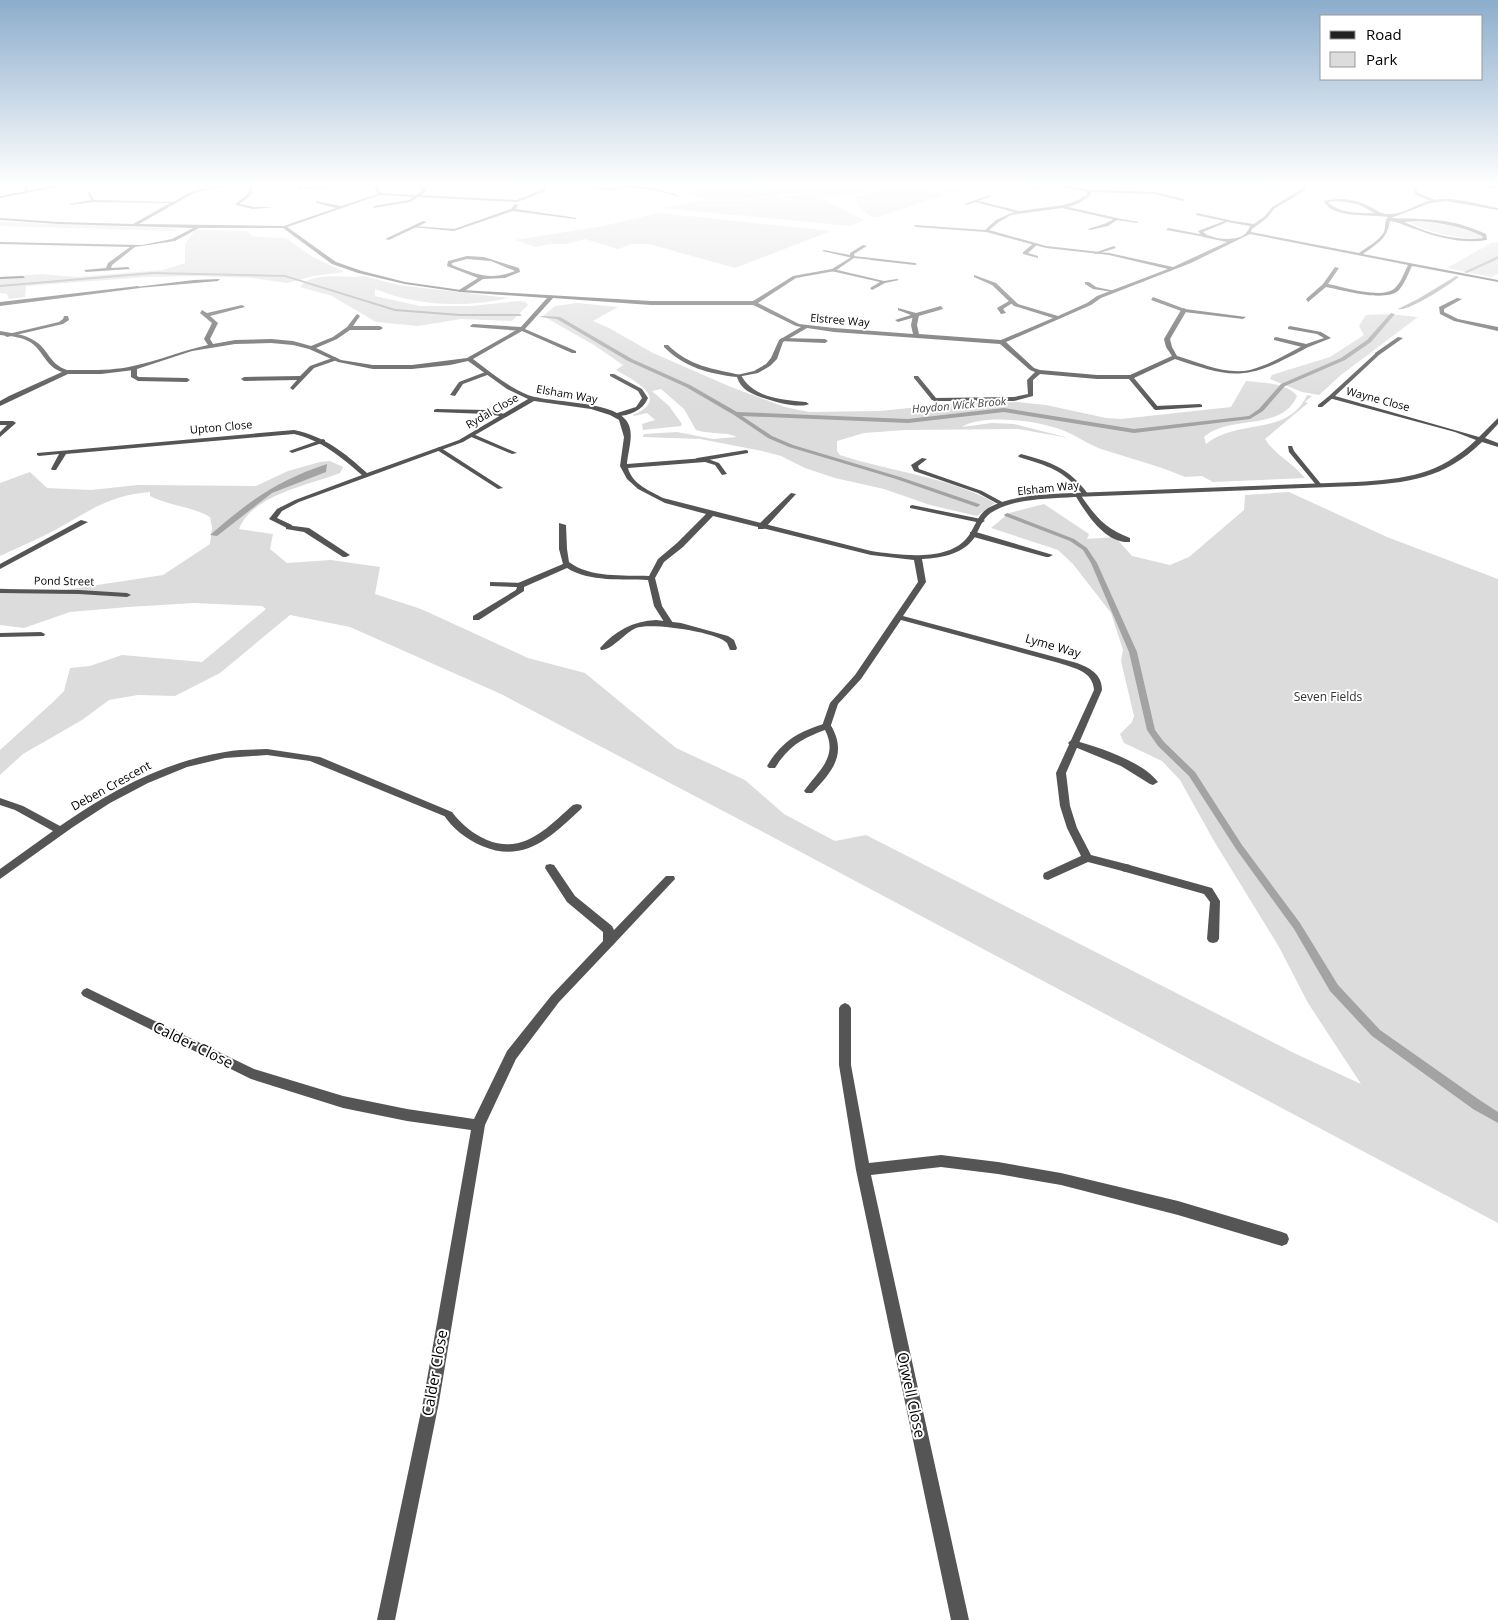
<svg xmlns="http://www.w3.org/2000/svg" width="1498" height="1620" viewBox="0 0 1498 1620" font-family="'Open Sans',sans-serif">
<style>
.green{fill:#dcdcdc}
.water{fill:#a3a3a3}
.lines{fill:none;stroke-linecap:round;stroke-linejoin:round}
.stream{fill:#a3a3a3;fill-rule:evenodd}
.service{fill:#555;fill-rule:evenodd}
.minor{fill:#555;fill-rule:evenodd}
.secondary{fill:#222;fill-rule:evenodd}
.labels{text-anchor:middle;stroke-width:4;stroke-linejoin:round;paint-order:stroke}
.far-street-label{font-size:11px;fill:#000;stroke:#fff}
.far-water-label{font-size:11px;font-style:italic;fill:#444;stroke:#fff}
.street-label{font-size:12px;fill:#000;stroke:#fff}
.park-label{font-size:12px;fill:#333;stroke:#fff}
.near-street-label{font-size:15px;fill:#000;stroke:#fff}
</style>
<rect width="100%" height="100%" fill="#fff"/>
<path class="green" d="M742,183H874C872,191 860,193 852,194C832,198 810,194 790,194C765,195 707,208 688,193L711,184Z
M906,183H982L953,193Z
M901,184L947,194L878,217C867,217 858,207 856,197Z
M780,196L786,202L789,201L783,196H817L864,220L850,226L662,208L697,201H741Z
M659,213L831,231L735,268L649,244H632L618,249L585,239L566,244H550L536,247L515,240L603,226Z
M1415,221L1454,226L1480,234L1482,238C1467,241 1424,231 1411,223Z
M0,222L166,228L178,230L175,231L0,226Z
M195,230L247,231L252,236L259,237L286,238L311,256L344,272L314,276L287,283L253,278L199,276L146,277L26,286L25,297L9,299L7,294L0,293V277L42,274L76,277L163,270L185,263V244Z
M1498,242V274L1491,277L1447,268L1491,243Z
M364,276L398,285L509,298C465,308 416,306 375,289V296L420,306H471L519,301L526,302L528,305L512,321L461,319L418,326L376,322L332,296L300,287C313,270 345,279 364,276Z
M577,303L618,307L593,321L609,328L653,353L731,387L785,407L809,412L880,411L948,404L1017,402L1046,405L1106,418L1121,419L1231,407L1246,381C1261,383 1287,382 1297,396C1282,432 1229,414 1204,437L1206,444C1239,418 1288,437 1307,395L1312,396L1305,402L1308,403L1265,439C1275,455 1293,463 1305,478L1213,482L1202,476L1185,477C1157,465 1129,458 1101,449C1088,444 1078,437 1067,432C1042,421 984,413 962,427L992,423L1014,424L1069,438L1018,429L905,430L864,433L837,441V451L840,455C888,471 953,478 995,503L977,516L930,505L884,489L835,478L805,468L781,456L762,451L700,439L643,437L644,434L677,432L713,439L737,437C725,431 710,435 696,430L684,409L661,389L652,391L669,406L682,424L681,426L643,430L642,424L655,420L647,413L634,416L633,415C671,398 636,382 616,370L623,365L594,345L543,316L555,306Z
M1388,314L1418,317L1341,375L1319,395L1302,392L1270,379L1272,375L1278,373L1330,357L1364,335L1359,326L1366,315Z
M330,461L343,467L340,473C309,485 252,495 239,529L273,534L270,549L287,563L331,560L380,567L375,594L421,609L528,658L585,673L676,748L745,780L784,814L835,841L866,835L1296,1054L1361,1084L1308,1003L1279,947L1214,841L1180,780L1162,761L1124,743L1120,734L1132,722L1134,716L1121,661L1123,650L1111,613L1073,564L1058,550L991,528L1009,513L1044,504L1089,534L1087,539L1115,537L1132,556L1170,565L1189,557L1244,510L1245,495L1289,492L1387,537L1498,579V1223L765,833L501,694L350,627L290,615L220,673L175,696L138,695L109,700L82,720L23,754L0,775V750L53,702L64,691L70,668L90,666L122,655L202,662L266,609L262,606L194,603L128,607L70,612L24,628L0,625V588L45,593L163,575L210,544L212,527L210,517C191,506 169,506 150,496V492C110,495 91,510 57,529C38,539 19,547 0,556V483L30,472L47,488L91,490L138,485L256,486L288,471L320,462Z"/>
<path class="water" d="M327,464L326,472L272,493L217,536L210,535C249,501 278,480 327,464Z"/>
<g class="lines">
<path class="stream" d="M1498,256V259L1467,273L1464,272Z
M153,272L285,275L395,309L460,314H520L522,315L520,316H460L395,311L285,277L153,274L0,287V285Z
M1456,276L1459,277C1449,285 1408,312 1398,309L1418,299Z
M1391,313L1395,314L1371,342L1345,360L1285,386L1263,411L1250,419L1134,433L1004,412L908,423L742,416L772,436L793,445L900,477L979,504L980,505L977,507L896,479L789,447L768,438L734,415L686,387L628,361L557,319L540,317L542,316L560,317L632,359L690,385L737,412L908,419L1004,408L1134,429L1249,416L1259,409L1281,384L1341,358L1367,340Z
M1007,513L1074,539L1087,548L1097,563L1137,652L1155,730L1164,742L1195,772L1242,845L1300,923L1338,985L1380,1030L1481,1101L1498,1112V1123L1473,1109L1372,1036L1330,991L1294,929L1236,849L1189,776L1158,746L1147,730L1129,652L1091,563L1083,550L1070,541L1005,516L1004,515Z"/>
<path class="service" d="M0,183L28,184V192H24L25,186L0,185Z
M1045,183H1051L1035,189L1032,188Z
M1487,185L1498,187V189L1487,187Z
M300,187H325L327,188L299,189Z
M1415,188L1419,193L1437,201L1434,202L1416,195L1413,189Z
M1155,192L1184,199L1185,200L1183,201L1154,194Z
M989,195L992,196L967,205L964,204Z
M237,203L253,207H273L253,209L236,205Z
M1197,213L1229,220L1231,221L1229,222L1196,215Z
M1116,218L1139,222L1137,223L1117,220L1108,226L1090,230L1088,229L1104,224Z
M423,221L427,222L389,240L385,239Z
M1168,228L1205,235L1207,236L1205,237L1166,230Z
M1034,243L1038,244L1028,253L1038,256V258L1023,254V252Z
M863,245L867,246L854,254L855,257L853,258L822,251L824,250L850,255V253Z
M1114,246L1116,248L1096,254L1094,253Z
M467,256L484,257L519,268L520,272L505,278L483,279L463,292H459V290L478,278L447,266L448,261ZM467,259L491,261L515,271C489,281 476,274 452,265V263Z
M872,258L915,263L917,264L915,265L870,260Z
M833,269L884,281L897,279L899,280L885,283L872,290L870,288L880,282L831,271Z
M23,276L25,278L0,279V277Z
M220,279L218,281L138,288L136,287L194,280Z
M1085,282H1089L1096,287L1115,291L1113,292L1093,289L1085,284Z
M1153,297L1185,309L1246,317L1243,319L1184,312L1151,300Z
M1457,298L1462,299L1444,309V312L1458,319L1498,327V331L1454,321L1440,314L1439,307Z
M1009,301L1014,302L1003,309L1006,313L1001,314L997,308Z
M941,306L943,309L898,322L895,320L911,315L898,310V308L916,313Z
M64,316H68L69,320L63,324L7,337L4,335L59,322L63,319Z
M473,324L522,327L525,329L522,331L471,327L470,326Z
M1290,326L1321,332L1331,338L1306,348L1274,340V338L1276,337L1306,344L1324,338L1317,334L1288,329V327Z
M1398,337L1403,338L1379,355H1375V353Z
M782,338L825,339L828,341L825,343L780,341L779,340Z
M664,345H668C689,366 713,369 741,375C753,398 782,400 806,402L809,404C798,410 757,398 746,390C742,387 739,383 737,377C709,374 684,367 664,347Z
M335,357L338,359L337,360L314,368L293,390L290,388L297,380L244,381L241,379L244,377L300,376L310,366Z
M134,366L137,368V376L139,377L187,378L190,380L187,382L138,381L131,377V368Z
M488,371L491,373L490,374L463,384L455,396L450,395L459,382Z
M610,374H614L642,389L648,398C643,411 627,417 614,416V414L636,407L642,398L638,391L610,376Z
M914,376H918L936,398V400H932L914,378Z
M1329,396L1334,397L1322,407H1318V405Z
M1200,404L1202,405V407L1156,410L1153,408L1156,406Z
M436,409L487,410L509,415L506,417L487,414L434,412V410Z
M0,421H13L16,423L0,437V432L7,425H0Z
M469,434H473L517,453L512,454L469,436Z
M323,439L325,440V442L292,453L289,451Z
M1288,446H1292L1294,451L1321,484V486H1317L1289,452Z
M439,447L441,448L503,488L498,489L437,450L436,449Z
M746,450L748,451V453L697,462L694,460L697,458Z
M1021,454C1051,462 1069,468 1088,494L1083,495C1064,470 1048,466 1019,457L1018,456Z
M922,458L927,459L918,466L919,469L982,491L1006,504L1000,505L978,493L914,471L911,465Z
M791,493L796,494L764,529H758V525Z
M1076,494H1080C1095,516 1104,528 1130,538V542C1105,544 1086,513 1075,495Z
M912,505L981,519L985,521L981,523L910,508V506Z
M81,520L88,522L0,569V564Z
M559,523L566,525L567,549L563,551L559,549Z
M286,525L309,528L350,555L346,557H343L304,532L286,529Z
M970,532H976L1053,555L1049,557H1046L970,536Z
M490,582L524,583V591L479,620H473V616L516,590L517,587L490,586Z
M656,620L681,623L728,636L734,640L737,648L736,650H730C729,648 728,645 727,643C718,632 650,622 636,628C626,632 611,651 601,650L600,648C615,631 633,621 656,620Z
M41,632L45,634L44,636L0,637V633Z
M827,723L830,724C848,753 833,771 812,793H806L804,791C818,771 839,757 825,730C801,739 789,746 775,768H769L767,766C782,741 799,731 827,723Z
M1073,740C1098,747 1142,761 1158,782L1153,785L1150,784L1121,766L1070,745L1068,743L1070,741Z
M577,804L581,805L582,807L581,809C551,837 524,864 482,846C466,839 452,828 443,814L444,812H452C461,824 473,834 487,840C524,855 548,827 573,805Z
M550,864L554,865L575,896L612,926L614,930L666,876H674L675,879L613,945L609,946L605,945L603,942V932L567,902L545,868L546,865Z
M1126,864L1212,888L1220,901L1219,939L1217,942L1213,943L1209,942L1207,939L1210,902L1204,894L1122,871L1121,868L1122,865Z"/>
<path class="minor" d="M245,183H260L254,185L251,195L238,205L235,204L248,194L250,185L215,188L194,193L139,224L284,226L336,208L316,203V201L341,206L378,194L369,183H373L381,193L416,195L422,191L420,188L412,183C419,183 423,185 426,191L421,195L517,200L541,190L542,183H546L544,192L517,202L418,197L410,202L373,208L374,206L409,200L413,197L380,195L287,227L336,262L362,271L405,282L461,290L651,301H753L793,276L832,269L853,256L872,258L874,260L854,258L835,271L796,278L758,303L799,324L834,328L913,334L911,325L913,315L916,313L919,315L917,325L919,334L1001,340L1053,318L1014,306L992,285L974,277V275L996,283L1018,304L1058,316L1087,303L1097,296L1168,269L1109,255L1046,248L986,232L916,227L914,225L985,230L996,220L1014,212L975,202V200L1019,211L1064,205L1076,201L1087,195V192L1047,183H1055L1089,190L1155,192L1156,194L1091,192L1090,196L1079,203L1068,207L1117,218L1116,220L1062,208L1011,215L999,222L989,230L1046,246L1109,253L1173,267L1227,242L1203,237L1198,231L1227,220L1254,224L1265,216L1272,207L1301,189L1305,183H1309L1304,191L1274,209L1267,218L1252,229L1251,232L1359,253C1367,247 1379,241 1384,232C1386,226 1384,221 1388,217C1371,214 1332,219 1324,201C1338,197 1355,199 1369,206C1378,210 1378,214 1389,214C1403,215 1416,204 1429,201C1451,195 1476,204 1498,208V210L1446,201L1430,203L1391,218C1401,219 1410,218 1419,219C1442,219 1465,224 1486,234L1487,240C1464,244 1439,238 1418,230C1407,227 1400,222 1390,221C1387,239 1378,243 1363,254L1498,280V282L1412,266C1408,274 1405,283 1399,290C1385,303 1343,290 1326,287L1308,302L1306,299L1323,284L1335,267L1339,268L1328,284C1343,287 1381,299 1394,289C1401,283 1404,273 1408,265L1250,234L1191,263L1101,298L1091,305L1006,342L1034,368L1040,370L1097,375H1130L1172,356L1166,347L1164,339L1181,310L1184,308L1187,310L1170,339L1172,347L1177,356C1200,363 1226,375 1250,370C1269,365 1287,354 1304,345L1309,346C1301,352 1290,356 1281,361C1239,382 1218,373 1175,359L1134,378L1159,408L1156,410L1154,409L1129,379H1097L1040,374L1033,380V396L1014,401H934L931,399L932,398L1014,397L1028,394L1027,380L1035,372L1030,370L1000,344L834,332L807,328L783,342L777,359L770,366L758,373L737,377V375L754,371L766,364L771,358L779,340L801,327L796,326L753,305H651L553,298L525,329L576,351V353H572L522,331L473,359C490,372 508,387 528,395C550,403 610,401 625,419C636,431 628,449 627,464L705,458L719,463L727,474L722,475L715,465L705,462L628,468C632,484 650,491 663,498L871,551C898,555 946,562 966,539C975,529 976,516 988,508C1011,495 1048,494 1074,493L1356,482C1406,479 1439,475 1476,440L1455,432L1329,398V396L1377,352L1379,353V355L1335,396L1479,437L1498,418V424L1485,438L1498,443V447L1482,442C1444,479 1408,483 1356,486L1074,497C1050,499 1016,498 994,511C984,516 981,525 976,535C965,554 942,558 922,559L926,582L903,616L1077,663C1090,668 1102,674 1102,690L1066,773L1070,806L1077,828L1091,855L1130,865L1131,868L1130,871L1126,872L1088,862L1048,880L1044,879L1043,876L1044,873L1081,856L1067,828L1060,806L1056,773L1094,690C1093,671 1074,668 1059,663L901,620L861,679L838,704L830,728L827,729L822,726L830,703L855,675L918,582L914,560L871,555L713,516L683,547L664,562L655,578L662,606L673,623L672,625H666L654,606L648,580C623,579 589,582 567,568L524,587H518V583L563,564L559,549L563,547L567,549L569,562C590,578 623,575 649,576L658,559L677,543L706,514L665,503L638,489L627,479L620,466L624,437L619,420L610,415L591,409L534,401L463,442L299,502L282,511L277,518L292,525V529H289L269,519L277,509L295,500L362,475C341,457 321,440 294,434L66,454L56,470H52L51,469L59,454L39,456L37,455V453L294,430C324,436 345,453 367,473L459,440L528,399L507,389L468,361L450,365L412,369H373L338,362L309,349L293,345L271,343L235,344L192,351L134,370L101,374H68L0,406V401L9,396L62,372C47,367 44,354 34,345C25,337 11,336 0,335V331C11,333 25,334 35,341C49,350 49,364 67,370C89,370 112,371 133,366C159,361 183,350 208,345L204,339L212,323L200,313L202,310L207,313L242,305L245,307L210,316L218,323L210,339L213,344L235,340L271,339L293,341L311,346L333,337L347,327L357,314L360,316L353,326H380L383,328L380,330H350L337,339L316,348L341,360L373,365H412L467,358L520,328L547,298L461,292L405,284L358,273L332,264L283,228H199L175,241L135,247L112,265L111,268L128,267L130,269L86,272L84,270L106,268L108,263L130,247L0,244V242L142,245L172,239L193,228L59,224L0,220V218L59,222L133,224L170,203L93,202L71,205L69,204L91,200L87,192L89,191L94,200L173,202L192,191L215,186ZM1337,201L1358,204L1374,213C1358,213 1340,214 1328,202ZM1419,221C1441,223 1462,226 1482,236L1483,238C1457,242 1427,233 1404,222ZM1227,222L1250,226C1249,228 1248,231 1246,233C1238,242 1212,240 1203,232Z
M297,183H301V189H299Z
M630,183H635L632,185L652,188L679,195L677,196L652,190L629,187L610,190L575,186L577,185C593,186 616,192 630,183Z
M515,204L518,205L516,209L577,218L575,219L513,211L454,231L412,227L414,226L454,229L511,209Z
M138,286L140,288L0,306V302Z
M0,589L79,590L127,593L131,595L127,597L79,594L0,593Z
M267,749L320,757L452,812L453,814L452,816H444L310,761L267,755L225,758L187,767L148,783L110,803L73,827L0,879V869L53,831L15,810L0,805V798L23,806L60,826C109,792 165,761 225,752C238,749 253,750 267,749Z
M609,938L613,939L615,942L613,945L559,1002L516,1059L485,1125L439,1402L395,1620H377L423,1402L471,1130L407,1121L343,1108L251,1079L83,996L81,993L83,990L87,988L91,990L254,1069L343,1096L407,1109L474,1119L507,1051L551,996L605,939Z
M845,1003L849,1005L851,1008V1065L869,1163L941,1155L998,1162L1061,1173L1178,1201L1282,1232L1287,1234L1289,1239L1287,1244L1282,1246L1178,1215L1061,1185L998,1174L941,1167L871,1175L969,1620H951L856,1170L839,1065V1008L841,1005Z"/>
<path class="secondary" d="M68,183H77L0,198V196Z"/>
</g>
<linearGradient id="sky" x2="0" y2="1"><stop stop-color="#8cadcc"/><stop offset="0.45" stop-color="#fff"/><stop offset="1" stop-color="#fff" stop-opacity="0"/></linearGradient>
<rect width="1498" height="410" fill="url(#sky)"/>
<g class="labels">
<g class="far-street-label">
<text transform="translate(840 320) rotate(5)" y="4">Elstree Way</text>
<text transform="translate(567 394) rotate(10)" y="4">Elsham Way</text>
<text transform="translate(1378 399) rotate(15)" y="4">Wayne Close</text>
<text transform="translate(492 411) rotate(-30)" y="4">Rydal Close</text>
<text transform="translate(221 427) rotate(-5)" y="4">Upton Close</text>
<text transform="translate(1048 488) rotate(-6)" y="4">Elsham Way</text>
<text transform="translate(64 581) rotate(1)" y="4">Pond Street</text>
</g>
<g class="far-water-label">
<text transform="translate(959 405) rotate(-5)" y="4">Haydon Wick Brook</text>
</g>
<g class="street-label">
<text transform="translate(1053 646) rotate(16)" y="4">Lyme Way</text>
<text transform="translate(111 786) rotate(-29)" y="4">Deben Crescent</text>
</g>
<g class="park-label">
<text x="1328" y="701">Seven Fields</text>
</g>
<g class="near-street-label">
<text transform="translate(193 1045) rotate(26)" y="5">Calder Close</text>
<text transform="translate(435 1373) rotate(-80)" y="5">Calder Close</text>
<text transform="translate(911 1395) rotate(78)" y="5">Orwell Close</text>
</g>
</g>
<rect x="1320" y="15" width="162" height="65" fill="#ffffff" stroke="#999999"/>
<rect x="1330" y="31" width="25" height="8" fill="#222222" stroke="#999999"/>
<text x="1366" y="40" font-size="15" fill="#000000">Road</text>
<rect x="1330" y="52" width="25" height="15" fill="#dcdcdc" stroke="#999999"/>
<text x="1366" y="65" font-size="15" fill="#000000">Park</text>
</svg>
